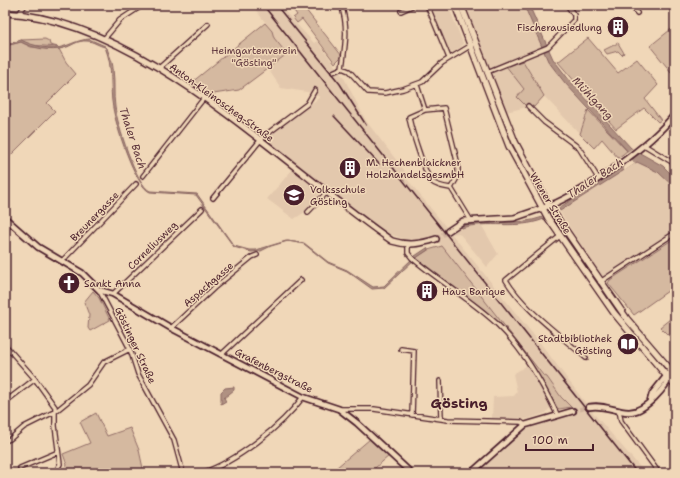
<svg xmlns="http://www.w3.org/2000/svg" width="680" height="478" viewBox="0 0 680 478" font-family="'Shantell Sans',sans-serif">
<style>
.built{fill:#e3c8ad}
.green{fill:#d5b9a0;stroke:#906c66}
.water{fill:#b09182;stroke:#87635f}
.pier{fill:#f0d7b8}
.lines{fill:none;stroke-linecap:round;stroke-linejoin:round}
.tertiary-tunnel{stroke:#cfb29c;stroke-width:4.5;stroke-dasharray:4.5 2;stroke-linecap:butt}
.secondary-tunnel{stroke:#cfb29c;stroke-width:5;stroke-dasharray:5 2.5;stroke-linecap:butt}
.minor-casing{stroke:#4a1f2b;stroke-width:6}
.tertiary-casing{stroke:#4a1f2b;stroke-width:8}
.secondary-casing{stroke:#4a1f2b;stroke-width:8}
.primary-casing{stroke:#4a1f2b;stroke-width:8}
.minor{stroke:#f0d7b8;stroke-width:3.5}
.tertiary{stroke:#f0d7b8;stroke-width:4.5}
.secondary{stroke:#f0d7b8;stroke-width:5}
.primary{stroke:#f0d7b8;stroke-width:5.5}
.rail{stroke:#4a1f2b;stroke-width:1.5}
.labels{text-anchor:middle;stroke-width:3;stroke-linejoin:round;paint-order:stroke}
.poi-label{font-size:10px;fill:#4a1f2b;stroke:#f0d7b8;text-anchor:start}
.park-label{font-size:10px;fill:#5f363d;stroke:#f0d7b8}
.street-label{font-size:10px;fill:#4a1f2b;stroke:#f0d7b8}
.water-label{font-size:11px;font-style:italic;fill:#643c41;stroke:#f0d7b8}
.district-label{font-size:14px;font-weight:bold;fill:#4a1f2b;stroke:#f0d7b8}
</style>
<rect width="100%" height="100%" fill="#f0d7b8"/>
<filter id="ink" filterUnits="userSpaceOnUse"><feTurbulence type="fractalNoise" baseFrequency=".025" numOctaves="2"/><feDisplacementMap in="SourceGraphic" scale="8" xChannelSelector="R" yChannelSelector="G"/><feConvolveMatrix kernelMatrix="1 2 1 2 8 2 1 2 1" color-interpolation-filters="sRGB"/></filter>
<g filter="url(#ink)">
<path class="built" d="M252,5H279L314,43L317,41L344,78L366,121L404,170L407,179L541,344L590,409L645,473H476L532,424L575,413L433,236L415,241L406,240L390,234L379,228L268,141V137L320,97L307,92L281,88L268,69L287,55L274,38L272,31Z
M429,5H448L463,43L461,47L450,54L447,52Z
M465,5H524L542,47L493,68L489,65Z
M545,52L565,83L588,110L580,134L544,96L523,61Z
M506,66L525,89L517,97L527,107L506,112L493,74L495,70Z
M635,163H642L658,172L675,188V230L670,237L675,238L649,256L675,286L634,315L606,278L599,273L560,212Z
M292,170L321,192L305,212L294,219L267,199Z
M471,226H482L498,254L487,267L459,233L452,234L459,229Z
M530,360L556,406L549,409L546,413L528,419H492L493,397L514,396L517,392L513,374L526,366Z"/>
<path class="green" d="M290,5H302L342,56L335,63L302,19L297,23L293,18L297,15Z
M265,23L272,31L274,38L287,54L239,90L207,95L191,83Z
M675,26V77L650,46Z
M588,38L618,73L637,59L658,85L645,99L661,120L658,122L644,108L616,129L558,62Z
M45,39L49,41L50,45L58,47L30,45L21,40Z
M21,42L31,47L59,49L66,62L76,74L47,103L55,111L5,161V51L9,45Z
M618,43L624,53L622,55L618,51L607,54L604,50Z
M523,61L544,96L534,107L529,104L526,106L517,97L524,89L506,66Z
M588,110L627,151L618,158L602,139L594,148L580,134Z
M675,238V286L634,315L608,283L610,280Z
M442,246L543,375L547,377L561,397L571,407L559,409L557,408L530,360L503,327L485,310L416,258L428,250Z
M93,291L99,298L110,320L90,331L88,328L89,315L84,302Z
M675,315V342L660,327Z
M96,413L107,436L130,428L139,450L144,473H64L67,465L63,454L90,443L80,422Z
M370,439L389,456L369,473H330Z"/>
<path class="water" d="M524,5H529L553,59L570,81L631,148L663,166L675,178V188L658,172L637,162L560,211L559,208L634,158L565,83L548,61Z
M89,39L105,46L107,48C109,55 113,62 113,69C115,82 113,94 115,107C117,123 136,185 150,191L197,194L234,246L249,250H256L286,241L304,243L328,262L347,270L373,287L384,286L415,256L427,248L428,250L416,258L384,288L372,289L347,271L328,263L304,244L288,241L271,246L261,251L251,252L234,247L196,195L150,192C135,186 116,126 113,108C109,87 114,69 105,47C99,46 93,41 87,41C77,40 72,46 64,48C51,52 32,48 21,42L9,45L5,51L9,44L21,40C33,46 52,51 65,46C74,43 79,40 89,39Z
M543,217L544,219C517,230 489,220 461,228L460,226C487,218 516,227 543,217Z
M234,387V390L224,398L226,401L221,404V392L225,388Z"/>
<path class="pier" d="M633,148L640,153L632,159L633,162L636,163L624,171V167L620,166L632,158L627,152Z"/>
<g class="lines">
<path class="tertiary-tunnel" d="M573,411L589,407"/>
<path class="secondary-tunnel" d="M436,239L448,231"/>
<g class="minor-casing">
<path id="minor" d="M341,5C349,27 345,46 342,68
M427,5L449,58
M631,5L637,13
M401,11L414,5
M19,14L25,5
M104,39L120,20L143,5
M159,68L208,24
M333,72L342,68L349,71L368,92L385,93L403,89L422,82L442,63L475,43
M487,72L548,47L574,20V15L567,5
M417,85L425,110
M528,106L544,122L579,148L598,178
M644,145L675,164
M143,176L204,98
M451,188L458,176V165L444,108L425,110L409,117C410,126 426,176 431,181C436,186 444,187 451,188L470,219
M213,198L263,137L307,104L315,90
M308,212L327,192
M560,236L506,280C523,309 560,335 586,358
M408,245V253L412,258C439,281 470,299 496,323C523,349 541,381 557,414
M63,260L136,184
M600,282L675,233
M99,290L130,349L138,374L174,440L183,473
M113,294L202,209
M171,328L214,288L252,257L257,255
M5,345L35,379L55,407V426L60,464L56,471
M401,349L414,351L412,415
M222,354L301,280
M440,381L441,419
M5,402L35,379
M340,409H374L448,420L521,422L525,425
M619,410L621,421L659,473
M5,441L10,439L24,427L56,411L88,385L104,362L130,349
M20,468L58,452
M202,473C236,462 282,426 303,397"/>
</g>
<g class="tertiary-casing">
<path id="tertiary" d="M549,206C587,190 649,147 675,114
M5,218L38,247L82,273L99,290L113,294L171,328L303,397L339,409L357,423L411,473
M650,401L652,394L668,374
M589,407C603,404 614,411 628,412C645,413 667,386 673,372
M471,473L525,425L573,411"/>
</g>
<g class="secondary-casing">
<path id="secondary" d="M5,13C144,20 281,165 392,241C408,246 421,244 436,239
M448,231L463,221L514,218L546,207"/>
</g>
<g class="primary-casing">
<path id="primary" d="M455,5L509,146L548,218L614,313L675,386
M461,5L515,142L549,206L627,319L675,375"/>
</g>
<use href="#minor" class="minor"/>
<use href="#tertiary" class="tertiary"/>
<use href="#secondary" class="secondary"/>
<use href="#primary" class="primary"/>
<path class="rail" d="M263,5L637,473
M276,5L340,84L366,125
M334,116L379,164"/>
</g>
</g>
<defs>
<g id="building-disc" transform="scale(1.15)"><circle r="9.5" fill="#4a1f2b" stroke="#f0d7b8"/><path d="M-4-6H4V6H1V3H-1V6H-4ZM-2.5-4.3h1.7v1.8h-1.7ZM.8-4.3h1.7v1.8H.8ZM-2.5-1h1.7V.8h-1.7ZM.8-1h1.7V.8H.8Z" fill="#fff"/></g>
<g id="school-disc" transform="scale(1.15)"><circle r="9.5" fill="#4a1f2b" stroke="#f0d7b8"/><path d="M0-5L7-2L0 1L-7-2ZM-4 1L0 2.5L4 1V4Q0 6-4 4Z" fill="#fff"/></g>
<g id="church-disc" transform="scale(1.15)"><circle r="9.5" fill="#4a1f2b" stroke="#f0d7b8"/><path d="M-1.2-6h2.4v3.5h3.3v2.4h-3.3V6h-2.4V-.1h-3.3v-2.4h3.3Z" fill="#fff"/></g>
<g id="library-disc" transform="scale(1.15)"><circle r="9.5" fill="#4a1f2b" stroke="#f0d7b8"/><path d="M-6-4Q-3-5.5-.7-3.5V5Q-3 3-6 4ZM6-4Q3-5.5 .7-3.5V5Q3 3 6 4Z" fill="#fff"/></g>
</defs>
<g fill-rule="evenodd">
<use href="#building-disc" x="618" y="27"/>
<use href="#building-disc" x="350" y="168"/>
<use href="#school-disc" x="294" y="195"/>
<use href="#church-disc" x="69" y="283"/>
<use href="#building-disc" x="427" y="291"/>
<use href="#library-disc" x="628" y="344"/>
</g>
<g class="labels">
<g class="poi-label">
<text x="602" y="31" text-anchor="end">Fischerausiedlung</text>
<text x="366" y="166">M. Hechenblaickner<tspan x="366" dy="12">HolzhandelsgesmbH</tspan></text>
<text x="310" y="193">Volksschule<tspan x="310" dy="12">Gösting</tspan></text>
<text x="84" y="287">Sankt Anna</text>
<text x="442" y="295">Haus Barique</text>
<text x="612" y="342" text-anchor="end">Stadtbibliothek<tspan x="612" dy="12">Gösting</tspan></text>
</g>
<g class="park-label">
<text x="254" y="54">Heimgartenverein<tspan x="254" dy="12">"Gösting"</tspan></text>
</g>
<g class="street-label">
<text transform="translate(222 102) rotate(36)" y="4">Anton-Kleinoscheg-Straße</text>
<text transform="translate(551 203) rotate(59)" y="4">Wiener Straße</text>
<text transform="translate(94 216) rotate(-46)" y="4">Breunergasse</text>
<text transform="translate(152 245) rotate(-44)" y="4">Corneliusweg</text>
<text transform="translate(208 284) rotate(-41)" y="4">Aspachgasse</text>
<text transform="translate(136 345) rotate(65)" y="4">Göstinger Straße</text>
<text transform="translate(274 370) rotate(27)" y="4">Grafenbergstraße</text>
</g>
<g class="water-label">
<text transform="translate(593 98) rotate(47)" y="4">Mühlgang</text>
<text transform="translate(133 138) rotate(72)" y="4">Thaler Bach</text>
<text transform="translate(595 178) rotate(-33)" y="4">Thaler Bach</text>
</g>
<g class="district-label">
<text x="459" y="408">Gösting</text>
</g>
</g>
<rect width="680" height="478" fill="none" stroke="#f0d7b8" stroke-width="20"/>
<rect x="10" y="10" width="660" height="458" fill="none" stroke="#4a1f2b" stroke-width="1.5" filter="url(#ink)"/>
<path d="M526 444v6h67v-6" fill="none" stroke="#4a1f2b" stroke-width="2"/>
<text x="532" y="444" font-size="12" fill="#4a1f2b" stroke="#f0d7b8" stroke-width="3" paint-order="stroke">100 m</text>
</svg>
